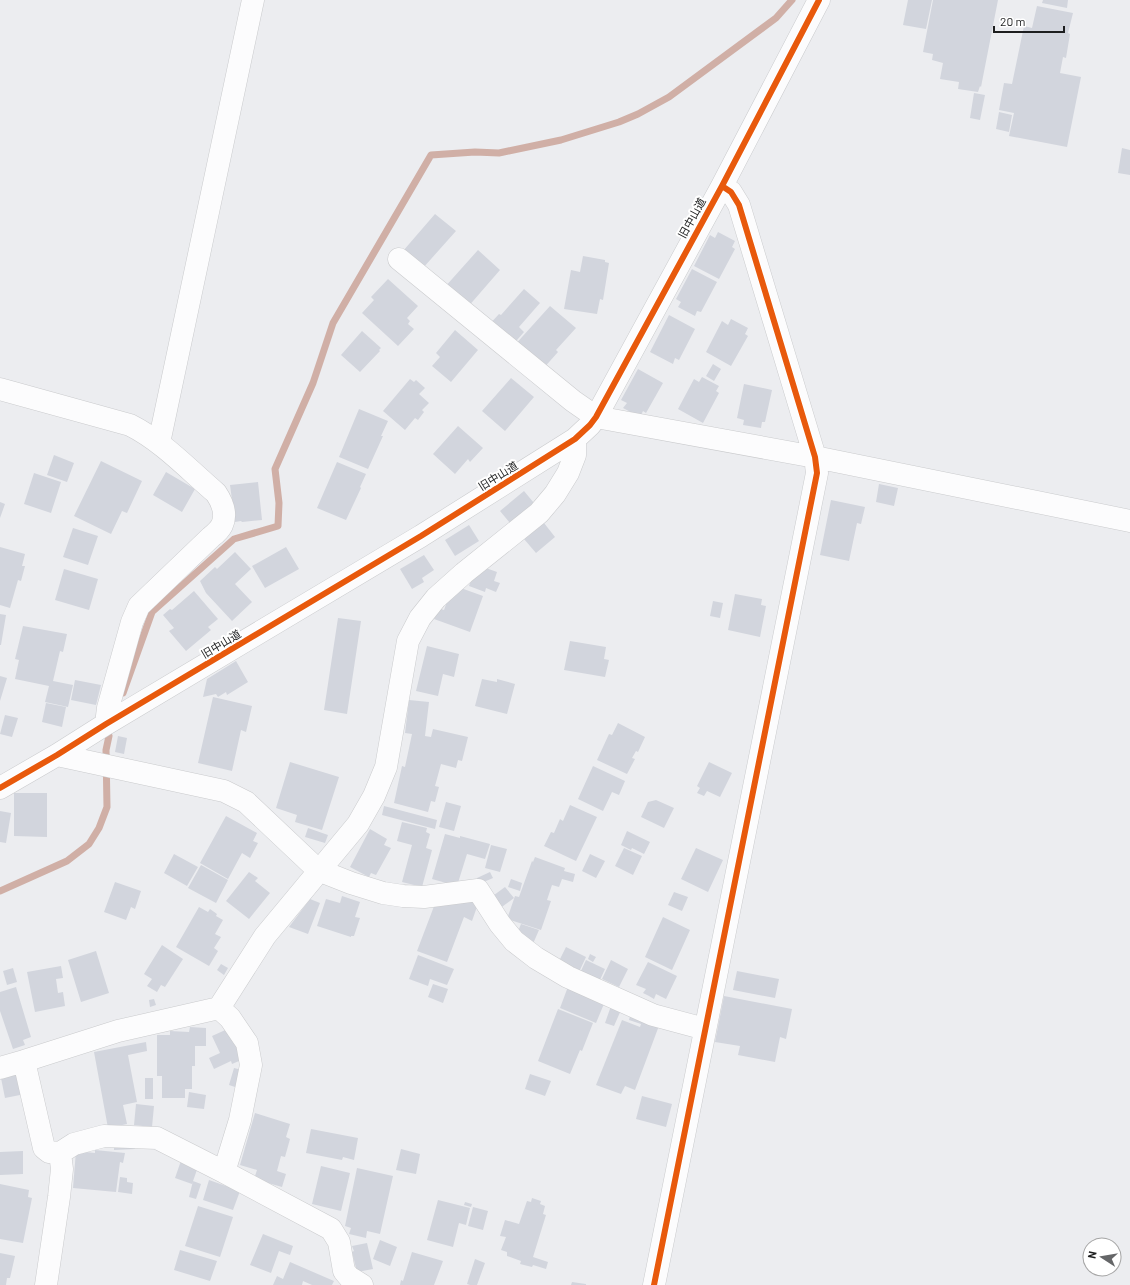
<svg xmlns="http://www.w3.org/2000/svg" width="1130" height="1285" viewBox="0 0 1130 1285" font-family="Barlow,'Noto Sans JP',sans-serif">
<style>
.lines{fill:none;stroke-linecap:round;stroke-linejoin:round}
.stream{stroke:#d0afa6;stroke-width:7}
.building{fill:#d2d5dd}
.minor-casing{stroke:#cacbcd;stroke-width:23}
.minor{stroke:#fcfcfd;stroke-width:22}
.cycleway-casing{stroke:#fff;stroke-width:8}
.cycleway{stroke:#e8590c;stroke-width:6}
.labels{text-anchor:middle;stroke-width:4;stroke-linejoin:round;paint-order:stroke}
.street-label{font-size:11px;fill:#1d1e1f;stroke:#fff}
</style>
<rect width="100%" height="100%" fill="#ecedf0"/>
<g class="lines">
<path class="stream" d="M123,693L152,612L234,539L278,526L279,503L275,469L313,383L333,323L431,155L475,152L499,153L561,140L619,122L638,114L669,97L776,18L792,0
M0,891L67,861L89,844L99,828L107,807L106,750L109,736"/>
</g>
<path class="building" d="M908,0H932L926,29L903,25Z
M933,0H998L981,87L980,86L978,92L958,89L959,82L940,79L943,63L932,60L933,54L923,52Z
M1043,0H1068L1067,8L1042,3Z
M1037,6L1073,13L1068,33L1070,34L1066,58L1063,57L1060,73L1081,77L1067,147L1009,136L1014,113L999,110L1004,83L1012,84L1024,26L1032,28Z
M974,93L985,95L980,120L970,118Z
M999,112L1012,115L1009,132L996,129Z
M1122,148L1130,150V175L1118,173Z
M435,214L456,231L423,268L403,251Z
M718,232L735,241L732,247L735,249L719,279L694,266L710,235L715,238Z
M478,250L500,270L467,308L444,288Z
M583,256L605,260V262L609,263L603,300L600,299L597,314L564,309L571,270L580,272Z
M692,269L717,282L701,312L697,311L695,316L678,307L681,302L676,299Z
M388,279L418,306L407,318L410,321L408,324L414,329L398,346L362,313L374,300L371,297Z
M524,289L540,303L519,327L524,332L511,347L487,327L499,314L501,315Z
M550,306L576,328L556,350L558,352L542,370L513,347Z
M669,315L695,329L679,360L675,358L673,364L650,352Z
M731,319L748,328L745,334L748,336L731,366L706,352L722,321L728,325Z
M455,330L478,350L451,382L432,366L440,357L436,353Z
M362,331L381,348L379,350L380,351L360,372L341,355Z
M713,364L721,369L714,381L706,376Z
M638,369L663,383L646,413L643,411L640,417L623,408L627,403L621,400Z
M702,377L719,386L716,391L719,393L703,423L678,409L694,379L699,382Z
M511,378L534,397L505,431L482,411Z
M410,379L414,382L416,380L425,388L419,394L429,403L422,410L424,412L418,420L415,418L405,430L383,411Z
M744,384L772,390L765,422H762L761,428L743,425L744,420L737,418Z
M359,409L388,421L381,436H383L368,469L339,457Z
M458,426L483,448L470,462L468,459L455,474L433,454Z
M54,455L74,463L67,482L47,475Z
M101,461L142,481L127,513L122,511L111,534L74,516Z
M337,462L366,474L360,487L361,488L346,520L317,508Z
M166,472L195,489L182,512L153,495Z
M34,473L61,482L51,513L24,504Z
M258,482L262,520L242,522L241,521L235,522L230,485Z
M879,484L898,488L894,506L876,502Z
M524,491L534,503L510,523L500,511Z
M831,500L865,507L861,524L857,523L849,561L820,555Z
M0,502L5,504L0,518Z
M544,523L555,537L536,553L524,539Z
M469,525L479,541L455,556L445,540Z
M73,528L98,536L88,565L63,557Z
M0,547L25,554L22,566H25L21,581L18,580L10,608L0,605Z
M286,547L299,569L265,588L252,566Z
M235,552L251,569L235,584L252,602L232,621L206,593L200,581L215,567L217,569Z
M424,555L434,570L422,578L424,582L412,589L400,569Z
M483,567L497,572L494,581L500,583L496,592L486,588L485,592L469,586L473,575Z
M64,569L98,579L89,610L55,600Z
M458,587L483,596L470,632L434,619L438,608L444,610L450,593Z
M194,591L218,619L208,627L211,630L186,651L169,631L174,628L163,615L170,609L172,610Z
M735,594L762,599L761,605L766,606L760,637L728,630Z
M713,601L723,603L720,618L710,616Z
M0,614L6,615L1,645H0Z
M338,618L361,621L347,714L324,710Z
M23,626L67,634L63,652L60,651L53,681L73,685L68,707L45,702L49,686L15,679L19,660L15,659Z
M570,641L606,647L604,659L609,660L605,677L564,670Z
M427,646L459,654L454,677L443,674L438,696L416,691Z
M236,661L248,682L227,695L226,692L218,697L216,694L203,697L207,679Z
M0,676L7,678L0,701Z
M482,679L497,682V679L515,684L507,714L475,706Z
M75,680L101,685L96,705L71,700Z
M213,697L252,706L246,732L241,730L232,771L198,763Z
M409,700L429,702L425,736L431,737L433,729L468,737L462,761L458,760L456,768L441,764L435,786L439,787L435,802L431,801L428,812L394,803L402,766L405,767L412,734L405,733Z
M46,703L66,707L62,727L42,722Z
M5,715L18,718L12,737L0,734Z
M618,723L645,737L638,752L636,751L632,758L635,759L627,774L597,760L609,734L612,735Z
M118,736L127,738L124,754L115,752Z
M290,762L339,777L322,830L295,822L297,815L276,808Z
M709,762L732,773L720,797L707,791L704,796L697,793L700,788L697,786Z
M593,766L625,781L619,795L612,792L603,811L578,799Z
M14,793H47V837L14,836Z
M656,800L674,808L664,828L641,817L648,802Z
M446,802L461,806L454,831L439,827Z
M570,805L597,817L576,861L544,846L551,832L554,833L560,819L563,821Z
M384,806L437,820L435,829L382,815Z
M0,811L11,813L6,843L0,842Z
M226,816L257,833L253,841L258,843L250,858L242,853L228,879L200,863Z
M402,822L427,828L426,832L430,834L426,848L432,850L422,887L402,882L412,845L397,841Z
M308,828L328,835L325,843L305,837Z
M370,829L387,839L384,845L391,848L376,875L371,873L369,877L350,867Z
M627,831L650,842L644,854L632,848L631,850L621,845Z
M445,834L460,838V836L490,844L485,859L467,854L457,886L432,879Z
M491,845L507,849L500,872L485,868Z
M624,848L642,856L633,875L615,866Z
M696,848L723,860L708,892L681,879Z
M174,854L198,867L187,886L164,873Z
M590,854L605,861L596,878L582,871Z
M535,857L565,868L564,871L575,874L573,882L562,879L559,887L552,885L547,900L551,901L541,930L507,919L515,896L519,897L532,861L533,862Z
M201,865L228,880L216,903L188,888Z
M249,872L258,878L255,881L270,893L249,919L226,901Z
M490,872L493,878L479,884L477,878Z
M511,879L522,883L520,891L508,887Z
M115,882L141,891L135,909L131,907L126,920L104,912Z
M505,887L514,898L499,909L490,898Z
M674,892L688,897L682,911L668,905Z
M342,896L360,902L355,917L360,918L354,936H351V937L317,926L326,899L340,903Z
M310,899L320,903L308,934L289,927Z
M436,901H469L478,904L472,921L464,917L447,962L417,951Z
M199,907L208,912L210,909L217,914L216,916L223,920L215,934L221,937L214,948L218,951L209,966L176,947Z
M663,917L690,930L672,970L645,957Z
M521,924L539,930L532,946L517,934Z
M162,945L183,959L165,987L161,985L157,992L147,986L152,979L144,974Z
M566,947L586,957L579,972L559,961Z
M96,951L109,993L81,1002L68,960Z
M590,954L596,957L593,962L588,959Z
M418,955L454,969L447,985L430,979L428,986L409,979Z
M586,960L605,969L599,982L580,973Z
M611,960L628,969L619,987L602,979Z
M648,962L677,976L666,999L656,994L654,999L649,996L643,993L646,989L636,985Z
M221,964L228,968L224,975L217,970Z
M61,966L63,978L56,979L58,993L63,992L65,1006L35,1012L27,972Z
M13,968L17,982L7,985L3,971Z
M737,971L779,979L775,998L733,990Z
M433,984L448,989L443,1003L428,997Z
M569,984L606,999L596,1023L560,1008Z
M16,987L31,1037L23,1040L25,1045L13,1049L0,1011V992Z
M724,996L792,1009L786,1039L780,1037L775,1062L738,1055L740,1046L715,1042Z
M154,999L156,1005L150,1007L149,1000Z
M611,1006L621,1010L614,1026L605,1023Z
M558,1009L593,1023L582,1051L580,1050L570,1074L538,1061Z
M631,1012L660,1023L635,1090L625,1086L621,1094L596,1085L622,1020L640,1027L641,1024L629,1020Z
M190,1027L206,1028V1046H195V1066H192V1089H185V1098H162V1076H157V1035H170V1031L189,1032Z
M232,1027L246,1058L232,1064L231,1061L214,1069L209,1058L220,1053L212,1036Z
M146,1042L147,1051L128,1055L137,1102L123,1105L127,1124L108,1128L94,1052Z
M234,1068L242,1070L238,1088L229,1085Z
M20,1074L25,1094L5,1098L1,1078Z
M530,1074L551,1081L545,1096L525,1089Z
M145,1078H153V1099H145Z
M189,1092L206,1095L204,1109L187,1107Z
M642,1096L672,1104L666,1127L636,1119Z
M136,1104L154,1106L152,1127L134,1125Z
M255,1113L290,1124L286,1137L290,1139L285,1157L281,1156L277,1171L286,1174L282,1187L254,1179L257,1170L240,1165Z
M311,1129L358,1138L354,1160L343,1157L342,1160L306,1153Z
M134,1141L135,1149L114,1150V1142Z
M401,1149L420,1154L416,1174L396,1170Z
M95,1150L125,1153L123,1163L120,1162L116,1192L73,1188L76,1151L95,1153Z
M23,1151V1174L0,1175V1152Z
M183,1155L200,1161L192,1184L175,1178Z
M321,1166L350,1173L341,1211L312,1204Z
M357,1168L393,1176L380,1234L367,1231L366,1238L349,1234L351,1228L345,1226Z
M120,1177L127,1178V1182L133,1183L132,1194L118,1192Z
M209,1180L240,1191L233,1210L203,1200Z
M193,1181L201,1184L196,1199L189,1197Z
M0,1184L29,1190L28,1197L32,1198L23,1243L0,1239Z
M532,1198L541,1201L540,1204L545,1206L543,1214L546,1215L533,1257L548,1262L546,1269L533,1265L532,1267L520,1264L521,1261L507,1256V1252L501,1250L506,1237L500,1236L505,1220L519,1224L527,1201L531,1202Z
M438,1200L470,1208L466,1225L459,1223L453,1247L427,1240Z
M465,1202L472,1204L471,1207L464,1205Z
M198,1206L233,1217L220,1257L185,1246Z
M473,1207L488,1211L483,1230L468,1226Z
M263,1234L293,1246L290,1255L279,1251L271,1273L250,1265Z
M380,1240L397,1247L390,1266L373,1259Z
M367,1243L373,1269L357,1272L352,1252L354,1251L352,1246Z
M180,1250L217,1261L210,1281L174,1270Z
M412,1252L443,1261L434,1285H400L401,1280L403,1281Z
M0,1253L15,1256L10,1278H7L6,1285H0Z
M475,1259L485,1263L477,1285H470L467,1284Z
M290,1262L334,1281L332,1285H312L303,1281L302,1285H273L277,1276L283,1279Z
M572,1282L586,1284V1285H571Z"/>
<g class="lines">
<g class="minor-casing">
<path id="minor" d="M399,259L573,401L596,417L815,457L1130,521
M0,389L130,425C162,441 188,469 216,493C222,502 227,514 222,525C220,529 215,534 211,537L139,606L132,622L108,708L106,724
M159,443L253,0
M57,755L224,791L246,802L318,870L351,883L383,893L403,896L424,897L478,890L500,924L514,941L536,958L568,977L653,1015L705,1029
M0,788L57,755L106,724L421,536L575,439L590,425L596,417L722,186L819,0
M219,1008L230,1018L247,1043L251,1065L240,1120L224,1172L331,1229L339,1242L344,1271L349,1277L362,1285
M24,1061L44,1148L49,1152L60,1153L62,1169L59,1197L46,1285
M0,1068L24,1061L118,1031L219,1008L265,936L358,824L374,796L386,767L408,641L420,618L436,598L464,573L539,513L555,494L568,473L575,455V439
M60,1153L74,1144L104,1136L157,1138L224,1172
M654,1285L817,473L815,457L739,205L731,192L722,186"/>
</g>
<use href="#minor" class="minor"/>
<g class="cycleway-casing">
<path id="cycleway" d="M0,788L57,755L106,724L421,536L575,439L590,425L596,417L722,186L819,0
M654,1285L817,473L815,457L739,205L731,192L722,186"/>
</g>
<use href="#cycleway" class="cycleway"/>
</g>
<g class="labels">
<g class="street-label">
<text transform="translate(692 218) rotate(-61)" y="4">旧中山道</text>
<text transform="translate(498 476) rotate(-32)" y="4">旧中山道</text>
<text transform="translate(221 644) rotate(-31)" y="4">旧中山道</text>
</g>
</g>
<g transform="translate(1102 1257) rotate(282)"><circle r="19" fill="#ffffff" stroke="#a5a5a5"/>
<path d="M0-3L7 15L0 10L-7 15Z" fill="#656668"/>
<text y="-6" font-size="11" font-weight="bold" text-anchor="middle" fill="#1d1e1f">N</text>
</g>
<path d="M994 26v6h70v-6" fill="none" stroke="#1d1e1f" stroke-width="2"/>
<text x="1000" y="26" font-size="12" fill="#1d1e1f" stroke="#ffffff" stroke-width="3" paint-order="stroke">20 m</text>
</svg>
